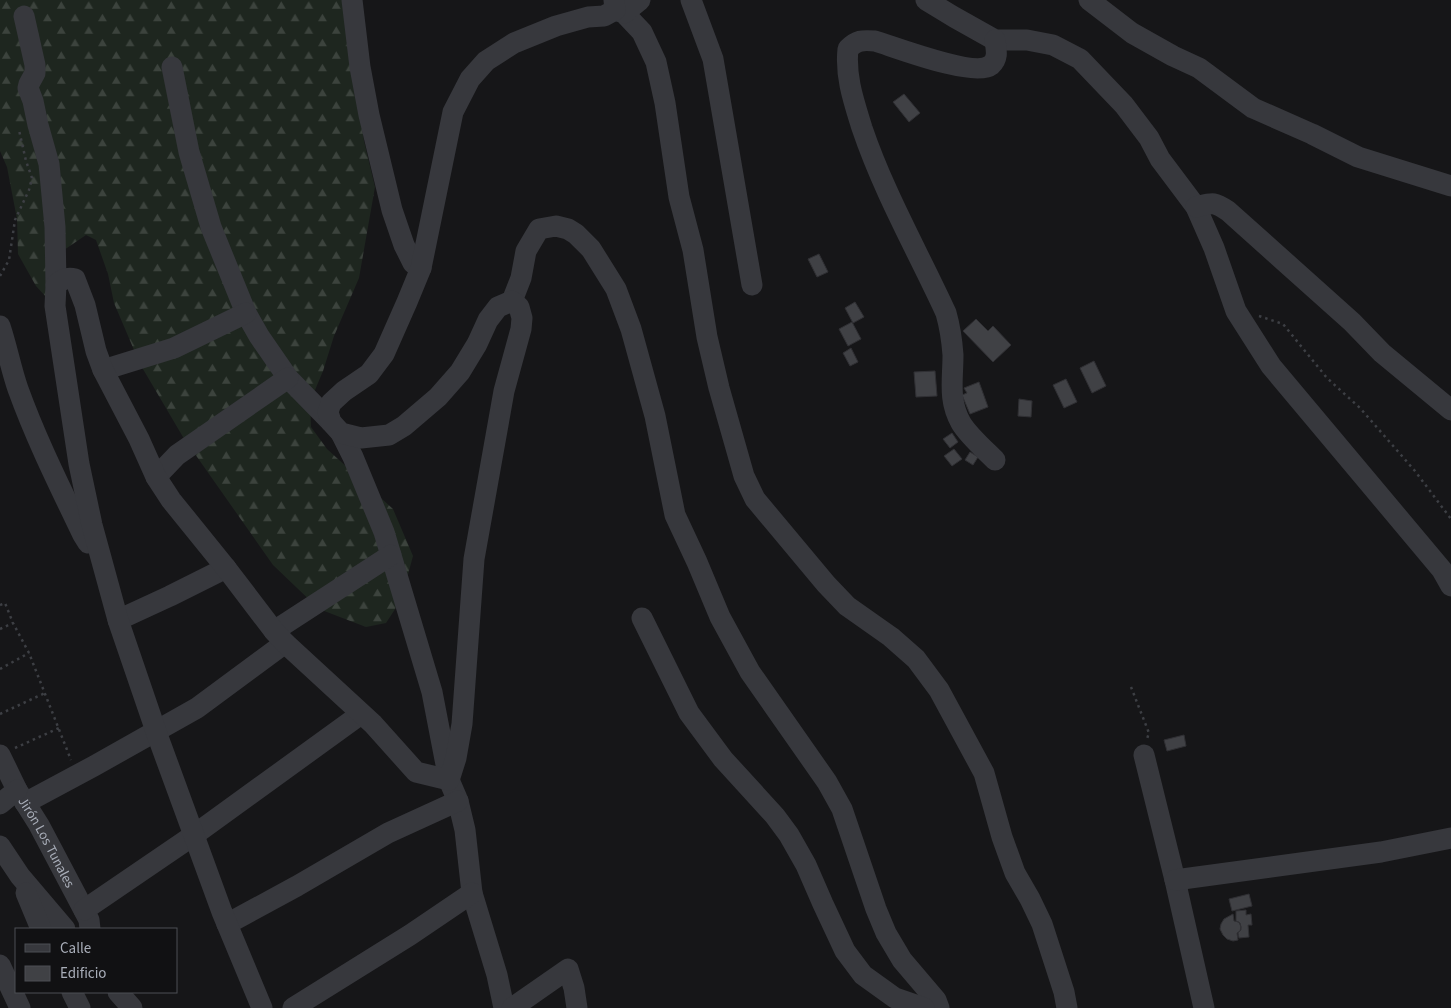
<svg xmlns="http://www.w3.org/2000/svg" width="1451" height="1008" viewBox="0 0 1451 1008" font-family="'Source Sans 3',sans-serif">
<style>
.forest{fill:url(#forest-firs)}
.building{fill:#404145;stroke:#303034}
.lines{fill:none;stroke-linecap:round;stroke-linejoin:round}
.path{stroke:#3d3f44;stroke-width:2.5;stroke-dasharray:2.5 4;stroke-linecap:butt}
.minor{stroke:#37383d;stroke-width:21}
.labels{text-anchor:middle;stroke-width:5;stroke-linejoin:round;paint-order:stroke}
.street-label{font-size:14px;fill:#a8adb8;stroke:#111113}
</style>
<defs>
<pattern id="forest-firs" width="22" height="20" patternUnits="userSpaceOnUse" patternTransform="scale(1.25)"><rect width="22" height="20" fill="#1e261f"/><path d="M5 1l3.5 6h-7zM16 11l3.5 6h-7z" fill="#3c433d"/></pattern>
</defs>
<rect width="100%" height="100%" fill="#161618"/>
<path class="forest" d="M0,0H343L364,141L375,187L359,278L334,336L323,371L310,402L311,427L327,449L393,509L413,556L401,600L386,623L366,627L319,609L273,565L183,437L140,364L114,303L108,274L96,240L86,235L64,250L47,298L36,286L18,254L17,219L7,167L0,151Z"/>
<path class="building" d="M904,94L920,113L909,122L893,102Z
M819,254L828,272L817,277L808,259Z
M855,302L864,317L853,323L845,308Z
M976,319L988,331L993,326L1011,345L993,362L963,331Z
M852,322L861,339L848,346L839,329Z
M851,348L858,362L850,366L843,353Z
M1094,361L1106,386L1092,393L1080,368Z
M935,371L937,396L916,397L914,372Z
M1066,379L1077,402L1064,408L1053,385Z
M979,382L988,407L970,414L962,395L967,393L964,388Z
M1019,399L1032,401L1031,417L1018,416Z
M952,433L958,442L950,448L943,439Z
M954,449L962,459L952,466L944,456Z
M970,452L978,457L973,465L965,460Z
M1184,735L1186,746L1167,751L1164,740Z
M1249,894L1252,906L1232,911L1229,899Z
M1246,910V915L1251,914L1252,925H1248L1249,937L1239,938L1238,933L1241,930V927L1240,923L1236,921V911Z
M1233,914L1234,921L1239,922L1241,927L1240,931L1237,933L1238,940L1233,941L1227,939L1223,935L1220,929L1221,924L1224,919Z"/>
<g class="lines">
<path class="path" d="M0,276L9,260L15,220L29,190L32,178L26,161L19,130
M1259,316L1283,324L1327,378L1360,408L1415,471L1451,519
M0,605L5,603L13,623L29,653L71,760
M0,629L13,623
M0,669L29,653
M1131,687L1149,733L1147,739
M0,714L45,693
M15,748L59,728"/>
<g class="minor">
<path d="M352,0L360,67L369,115L392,210L404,245L413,263L421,268"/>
<path d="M691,0L713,59L752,285"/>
<path d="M926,0L954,17L995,40H1027L1053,45L1080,59L1124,105L1149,138L1160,159L1196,207L1214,248L1236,311L1271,366L1442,570L1451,586"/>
<path d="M1089,0L1132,33L1173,56L1199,68L1253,108L1312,134L1358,157L1451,186"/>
<path d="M615,10L624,13L642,32L656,62L665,103L679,197L693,250L707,337L719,388L744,476L755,499L826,584L847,606L891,637L916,659L939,690L984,773L1002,837L1015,873L1030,899L1042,924L1064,992L1067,1008"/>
<path d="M624,13L640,0"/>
<path d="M24,16L35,65V73L29,84L28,88L33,101L38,125L49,164L55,227L56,285"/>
<path d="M172,67L189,152L211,227L246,313L259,336L288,378L331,422"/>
<path d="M1196,207C1212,203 1213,201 1228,211L1352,322L1382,353L1451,410"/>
<path d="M512,301L521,278L526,251L539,229L556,226L568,229L576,234L591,249L616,289L631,329L655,416L675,515L697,562L720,617L750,672L827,782L842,809L876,909L886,933L902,960L936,1000L939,1008"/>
<path d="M0,326C7,347 11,369 18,389C36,439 60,487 83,535L88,543"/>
<path d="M103,370L174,348L246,313"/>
<path d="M341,433L353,457L384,532L432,692L449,780L458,801L465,830L472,893L497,975L504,1008"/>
<path d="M995,460C985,450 968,435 961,423C948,400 953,380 953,355C952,341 950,327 946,313C918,252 884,193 862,128C854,102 845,77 848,49C857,40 862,40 875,41C895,47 975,78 991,65C999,58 996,49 995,40"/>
<path d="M156,477L177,455L288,378"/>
<path d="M642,618L689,713L723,759L775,816L789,835L806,865L823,904L845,951L863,975L895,998L924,1008"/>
<path d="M118,620L170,596L226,568"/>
<path d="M274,631L391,555"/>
<path id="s1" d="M0,755L17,790L39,825L77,897L89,920L90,929"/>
<path d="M1144,755L1175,880L1204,1008"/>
<path d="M25,803L94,766L197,708L285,643"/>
<path d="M0,804L17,790"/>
<path d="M0,846L20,876L65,929"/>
<path d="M1175,880L1381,852L1451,838"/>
<path d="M26,893L41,929"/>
<path d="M84,910L194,835L361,714"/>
<path d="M227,924L297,886L388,833L458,801"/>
<path d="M0,965L20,1008"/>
<path d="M72,992L80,1008"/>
<path d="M118,992L132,1008"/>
<path d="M262,1008L222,912L158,737L118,620L92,525L79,464L55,306L56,285C62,279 67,277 75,279L85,305L96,351L103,370L139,439L156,477L171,500L226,568L274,631L285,643L373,724L416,772L449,780L456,758L462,724L474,559L504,391L521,329L522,318L519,307L512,301L498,307L488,320L477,344L460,372L438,397L404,426L389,435L361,438L341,433L331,422L328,412L331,403L344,391L369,374L384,354L407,302L421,268L453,112L470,79L486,61L514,43L556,26L588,17L604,16L615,10L614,0"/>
<path d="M293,1008L410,935L472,893"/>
<path d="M512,1008L568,969L574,988L577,1008"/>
</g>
</g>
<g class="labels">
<g class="street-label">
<text dy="5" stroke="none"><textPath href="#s1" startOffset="99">Jirón Los Tunales</textPath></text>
</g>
</g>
<rect x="15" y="928" width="162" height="65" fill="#111113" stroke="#4d4f55"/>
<rect x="25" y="944" width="25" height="8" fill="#37383d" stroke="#4d4f55"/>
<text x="60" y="953" font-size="15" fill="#a8adb8">Calle</text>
<rect x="25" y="966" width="25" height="15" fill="#404145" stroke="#4d4f55"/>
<text x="60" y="978" font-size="15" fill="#a8adb8">Edificio</text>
</svg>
